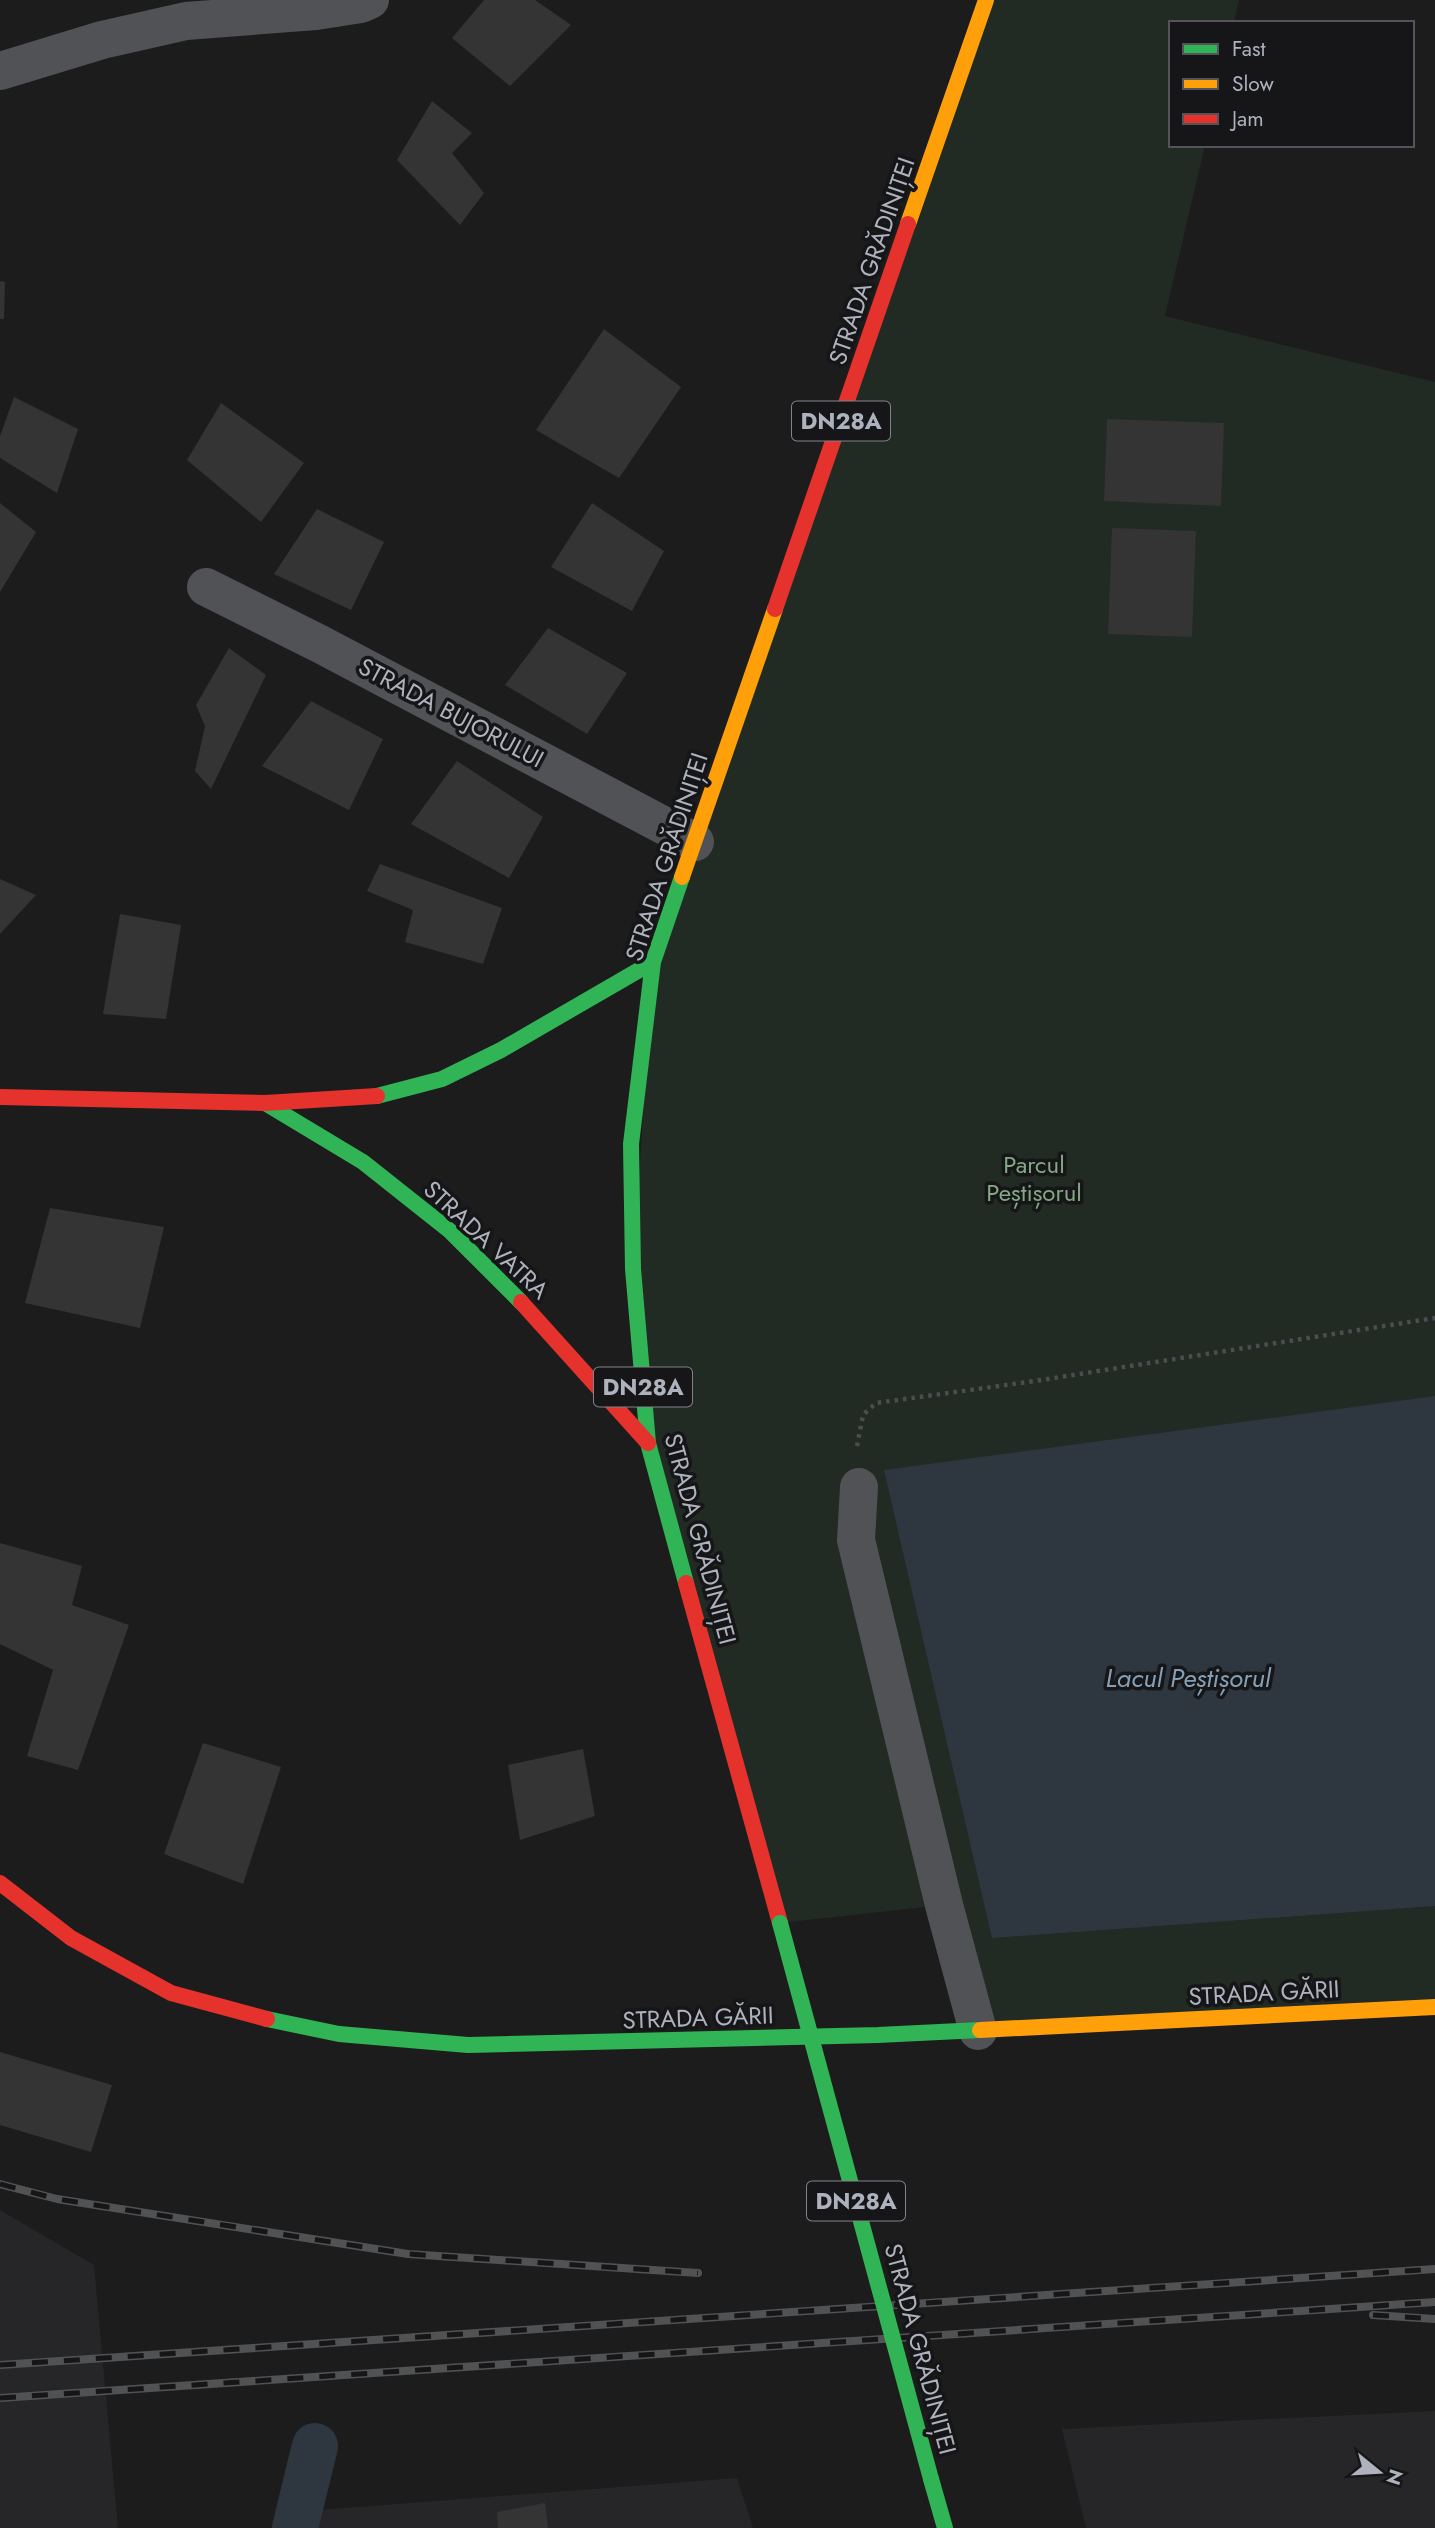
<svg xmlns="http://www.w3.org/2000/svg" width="1435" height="2528" viewBox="0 0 1435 2528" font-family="Jost,sans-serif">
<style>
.built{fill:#262628}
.green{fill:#212a23}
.water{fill:#2e373f}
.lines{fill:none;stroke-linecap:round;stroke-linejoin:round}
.canal{stroke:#2e373f;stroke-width:46}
.building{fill:#343434}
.path{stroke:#4c4d50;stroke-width:4.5;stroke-dasharray:3.5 5;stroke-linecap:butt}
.street{stroke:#505255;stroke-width:38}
.fast{stroke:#30b455;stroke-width:16}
.slow{stroke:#ff9f0a;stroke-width:16}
.jam{stroke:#e5322d;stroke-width:16}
.rail-casing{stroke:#505254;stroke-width:8}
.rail{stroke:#161618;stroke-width:5;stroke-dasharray:16;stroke-linecap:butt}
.fast-bridge{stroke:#30b455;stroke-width:16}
.labels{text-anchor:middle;stroke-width:7;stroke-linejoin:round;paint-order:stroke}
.shield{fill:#161618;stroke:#80838c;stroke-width:2}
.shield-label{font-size:23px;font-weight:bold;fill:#adb2bd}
.street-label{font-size:24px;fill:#adb2bd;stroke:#161618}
.park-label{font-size:24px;fill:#84a886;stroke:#161618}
.water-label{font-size:26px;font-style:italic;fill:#84a0b8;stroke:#161618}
</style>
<rect width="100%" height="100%" fill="#1c1c1c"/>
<path class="built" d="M0,2210L94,2265L118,2528H0Z
M1435,2411V2528H1086L1062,2429Z
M737,2478L753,2528H305V2511Z"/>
<path class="green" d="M986,0H1239L1234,23H1171V145H1205L1165,316L1435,382V2007L978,2031L943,1905L780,1923L648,1443L633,1269L653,962Z"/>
<path class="water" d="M1435,1396V1906L992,1938L884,1470Z"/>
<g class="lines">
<path class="canal" d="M295,2528L315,2446"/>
</g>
<path class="building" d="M484,0H535L571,25L510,86L452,38Z
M432,101L472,133L452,153L484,193L460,225L397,160Z
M0,281L5,282L4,319H0Z
M604,329L681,387L619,478L536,430Z
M14,397L78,429L57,493L0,458V436Z
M221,403L304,463L261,522L187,460Z
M1107,419L1224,423L1221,506L1104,501Z
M0,503L36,532L0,592Z
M592,503L664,551L632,611L551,567Z
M317,509L384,542L351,610L274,574Z
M1112,528L1196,531L1192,637L1108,634Z
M548,628L627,673L587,734L505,685Z
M229,648L266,675L211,789L195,771L205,726L196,705Z
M311,701L383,739L349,810L262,766Z
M457,761L543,817L509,878L411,824Z
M380,864L502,908L483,964L405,942L413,910L367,891Z
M0,879L36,895L0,934Z
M120,914L181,925L166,1019L103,1014Z
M50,1208L164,1227L140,1328L25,1303Z
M0,1543L82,1566L72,1605L129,1625L78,1770L27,1756L53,1670L0,1644Z
M203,1743L281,1767L243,1884L164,1854Z
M583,1749L595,1816L520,1840L508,1765Z
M0,2052L112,2085L91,2152L0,2125Z
M545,2503L548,2528H498L497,2512Z"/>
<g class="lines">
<path class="path" d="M857,1446L863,1415L876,1403L1035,1381L1435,1318"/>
<path class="street" d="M0,71L102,40L186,21L316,11L361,4L370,0
M206,587L320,644L695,842
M859,1487L856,1540L944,1905L978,2031"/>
<path class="fast" d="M682,877L653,962L631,1144L633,1269L648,1443L686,1583
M377,1096L442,1079L501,1050L653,962
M265,1103L363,1162L450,1231L521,1302
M267,2019L339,2034L468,2045L878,2035L980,2030
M931,2479L945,2528"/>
<path class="slow" d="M908,224L986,0
M682,877L775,609
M980,2030L1435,2007"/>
<path class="jam" d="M775,609L908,224
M0,1097L265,1103L377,1096
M521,1302L648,1443
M686,1583L780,1923
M0,1883L71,1938L171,1993L267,2019"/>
<g class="rail-casing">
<path id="rail" d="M0,2184L57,2199L408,2254L698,2273
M1373,2315L1435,2319
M0,2365L1435,2269
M0,2398L1435,2302"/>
</g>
<use href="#rail" class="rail"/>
<path class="fast-bridge" d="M780,1923L931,2479"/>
</g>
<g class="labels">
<g class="shield">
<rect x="792" y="401.5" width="98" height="39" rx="5"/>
<rect x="594" y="1367.5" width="98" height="39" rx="5"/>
<rect x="807" y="2181.5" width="98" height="39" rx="5"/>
</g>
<g class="shield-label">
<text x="841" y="429">DN28A</text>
<text x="643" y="1395">DN28A</text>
<text x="856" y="2209">DN28A</text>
</g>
<g class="street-label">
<text transform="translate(872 261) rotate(-71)" y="8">STRADA GRĂDINIȚEI</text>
<text transform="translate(451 713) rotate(28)" y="8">STRADA BUJORULUI</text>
<text transform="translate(667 857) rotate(-72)" y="8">STRADA GRĂDINIȚEI</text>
<text transform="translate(486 1240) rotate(43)" y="8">STRADA VATRA</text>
<text transform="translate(700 1539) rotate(75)" y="8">STRADA GRĂDINIȚEI</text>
<text transform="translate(1264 1993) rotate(-3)" y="8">STRADA GĂRII</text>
<text transform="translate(698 2018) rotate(-2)" y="8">STRADA GĂRII</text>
<text transform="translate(920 2349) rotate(75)" y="8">STRADA GRĂDINIȚEI</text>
</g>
<g class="park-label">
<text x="1034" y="1173">Parcul<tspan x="1034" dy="28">Peștișorul</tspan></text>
</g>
<g class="water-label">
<text x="1188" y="1687">Lacul Peștișorul</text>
</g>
</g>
<rect x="1169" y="21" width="245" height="126" fill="#161618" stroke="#52545a" stroke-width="2"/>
<rect x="1183" y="44" width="35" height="10" fill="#30b455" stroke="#52545a" stroke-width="2"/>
<text x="1232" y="56" font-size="21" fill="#adb2bd">Fast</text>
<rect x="1183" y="79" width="35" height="10" fill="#ff9f0a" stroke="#52545a" stroke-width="2"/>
<text x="1232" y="91" font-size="21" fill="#adb2bd">Slow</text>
<rect x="1183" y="114" width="35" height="10" fill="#e5322d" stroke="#52545a" stroke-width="2"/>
<text x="1232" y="126" font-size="21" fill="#adb2bd">Jam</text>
<g transform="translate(1379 2472) rotate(108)" stroke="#161618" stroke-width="5" paint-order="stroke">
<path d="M0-5L12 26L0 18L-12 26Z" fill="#adb2bd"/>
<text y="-10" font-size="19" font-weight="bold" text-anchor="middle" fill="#adb2bd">N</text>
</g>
</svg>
